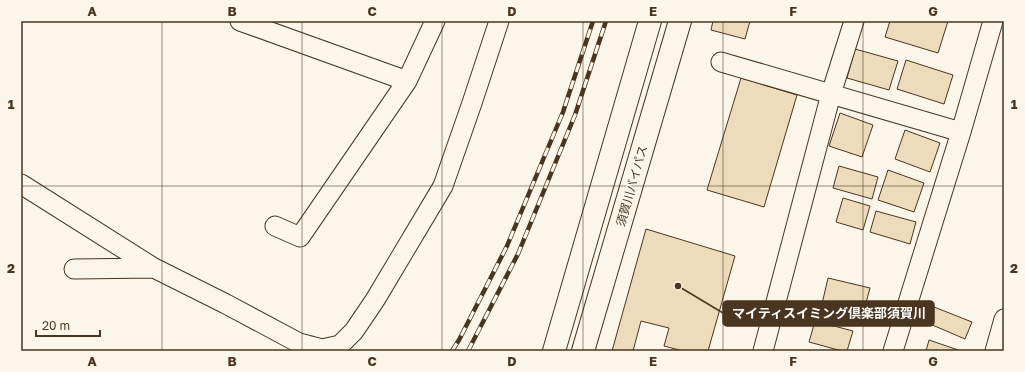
<svg xmlns="http://www.w3.org/2000/svg" width="1025" height="372" viewBox="0 0 1025 372" font-family="'Golos Text','Noto Sans JP',sans-serif">
<style>
.building{fill:#ecdcbc;stroke:#4a3520}
.lines{fill:none;stroke-linecap:round;stroke-linejoin:round}
.street-casing{stroke:#4a3520;stroke-width:21}
.highway-casing{stroke:#4a3520;stroke-width:24}
.street{stroke:#fbf6e9;stroke-width:19}
.highway{stroke:#fbf6e9;stroke-width:22}
.rail-casing{stroke:#4a3520;stroke-width:4.5}
.rail{stroke:#fbf6e9;stroke-width:3;stroke-dasharray:9;stroke-linecap:butt}
.grid{fill:none;stroke:#4a3520;stroke-width:1;stroke-opacity:0.55}
.labels{text-anchor:middle;stroke-width:3;stroke-linejoin:round;paint-order:stroke}
.street-label{font-size:12px;fill:#4a3520;stroke:#fbf6e9}
.leader{fill:none;stroke:#4a3520;stroke-width:1.5}
.callout-dot{fill:#4a3520;stroke:#fbf6e9;stroke-width:1.5}
.callout{fill:#4a3520;stroke:#4a3520;stroke-width:1.5}
.callout-label{font-size:13px;text-anchor:middle;font-weight:bold;fill:#fff}
.neatline{fill:none;stroke:#4a3520;stroke-width:1.5}
.grid-label{font-size:13px;text-anchor:middle;font-weight:bold;fill:#4a3520}
</style>
<rect width="100%" height="100%" fill="#fbf6e9"/>
<path class="building" d="M713,21H750L745,39L711,30Z
M890,21H948L938,53L885,37Z
M855,49L898,61L889,90L847,78Z
M906,60L953,75L944,104L897,89Z
M741,78L797,95L764,207L707,190Z
M840,113L873,125L862,157L829,146Z
M905,130L940,143L930,172L895,159Z
M839,166L878,177L872,199L833,188Z
M888,170L924,183L914,212L878,200Z
M843,198L870,206L863,230L836,222Z
M876,211L916,222L910,244L870,232Z
M646,229L735,256L708,351H683L664,346L669,328L641,321L633,351H612Z
M828,278L870,288L863,314L822,304Z
M929,305L972,322L965,339L923,321Z
M815,321L853,331L847,351H842L809,342Z
M929,340L961,351H926Z"/>
<g class="lines">
<g class="street-casing">
<path id="street" d="M240,21L407,81
M721,62L961,132
M21,184L154,268L226,304L299,343L322,349L340,345L354,331L375,300L443,186L472,103L499,21
M275,226L300,237L407,81L435,21
M74,269L154,268
M763,351L831,94L854,21
M893,351L961,132L993,21
M995,351L1004,319"/>
</g>
<g class="highway-casing">
<path id="highway" d="M554,351L650,21
M583,351L680,21"/>
</g>
<use href="#street" class="street"/>
<use href="#highway" class="highway"/>
<g class="rail-casing">
<path id="rail" d="M452,351L459,340L507,246L563,112L593,21
M468,351L518,254L575,115L606,21"/>
</g>
<use href="#rail" class="rail"/>
</g>
<path class="grid" d="M162,21V351M302,21V351M442,21V351M583,21V351M723,21V351M863,21V351M21,186H1004"/>
<g class="labels">
<g class="street-label">
<text transform="translate(632 186) rotate(-74)" y="4">須賀川バイパス</text>
</g>
</g>
<path class="leader" d="M678 286L723 313"/>
<circle class="callout-dot" cx="678" cy="286" r="4"/>
<rect class="callout" x="723" y="301" width="211" height="25" rx="4"/>
<g class="callout-label">
<text x="829" y="318">マイティスイミング倶楽部須賀川</text>
</g>
<rect width="1025" height="372" fill="none" stroke="#fbf6e9" stroke-width="44"/>
<path d="M36 330v6h64v-6" fill="none" stroke="#4a3520" stroke-width="2"/>
<text x="42" y="330" font-size="12" fill="#4a3520" stroke="#fbf6e9" stroke-width="3" paint-order="stroke">20 m</text>
<rect x="22" y="22" width="981" height="328" class="neatline"/>
<g class="grid-label">
<text x="92" y="16">A</text>
<text x="232" y="16">B</text>
<text x="372" y="16">C</text>
<text x="512" y="16">D</text>
<text x="653" y="16">E</text>
<text x="793" y="16">F</text>
<text x="933" y="16">G</text>
<text x="11" y="109">1</text>
<text x="1014" y="109">1</text>
<text x="11" y="273">2</text>
<text x="1014" y="273">2</text>
<text x="92" y="366">A</text>
<text x="232" y="366">B</text>
<text x="372" y="366">C</text>
<text x="512" y="366">D</text>
<text x="653" y="366">E</text>
<text x="793" y="366">F</text>
<text x="933" y="366">G</text>
</g>
</svg>
